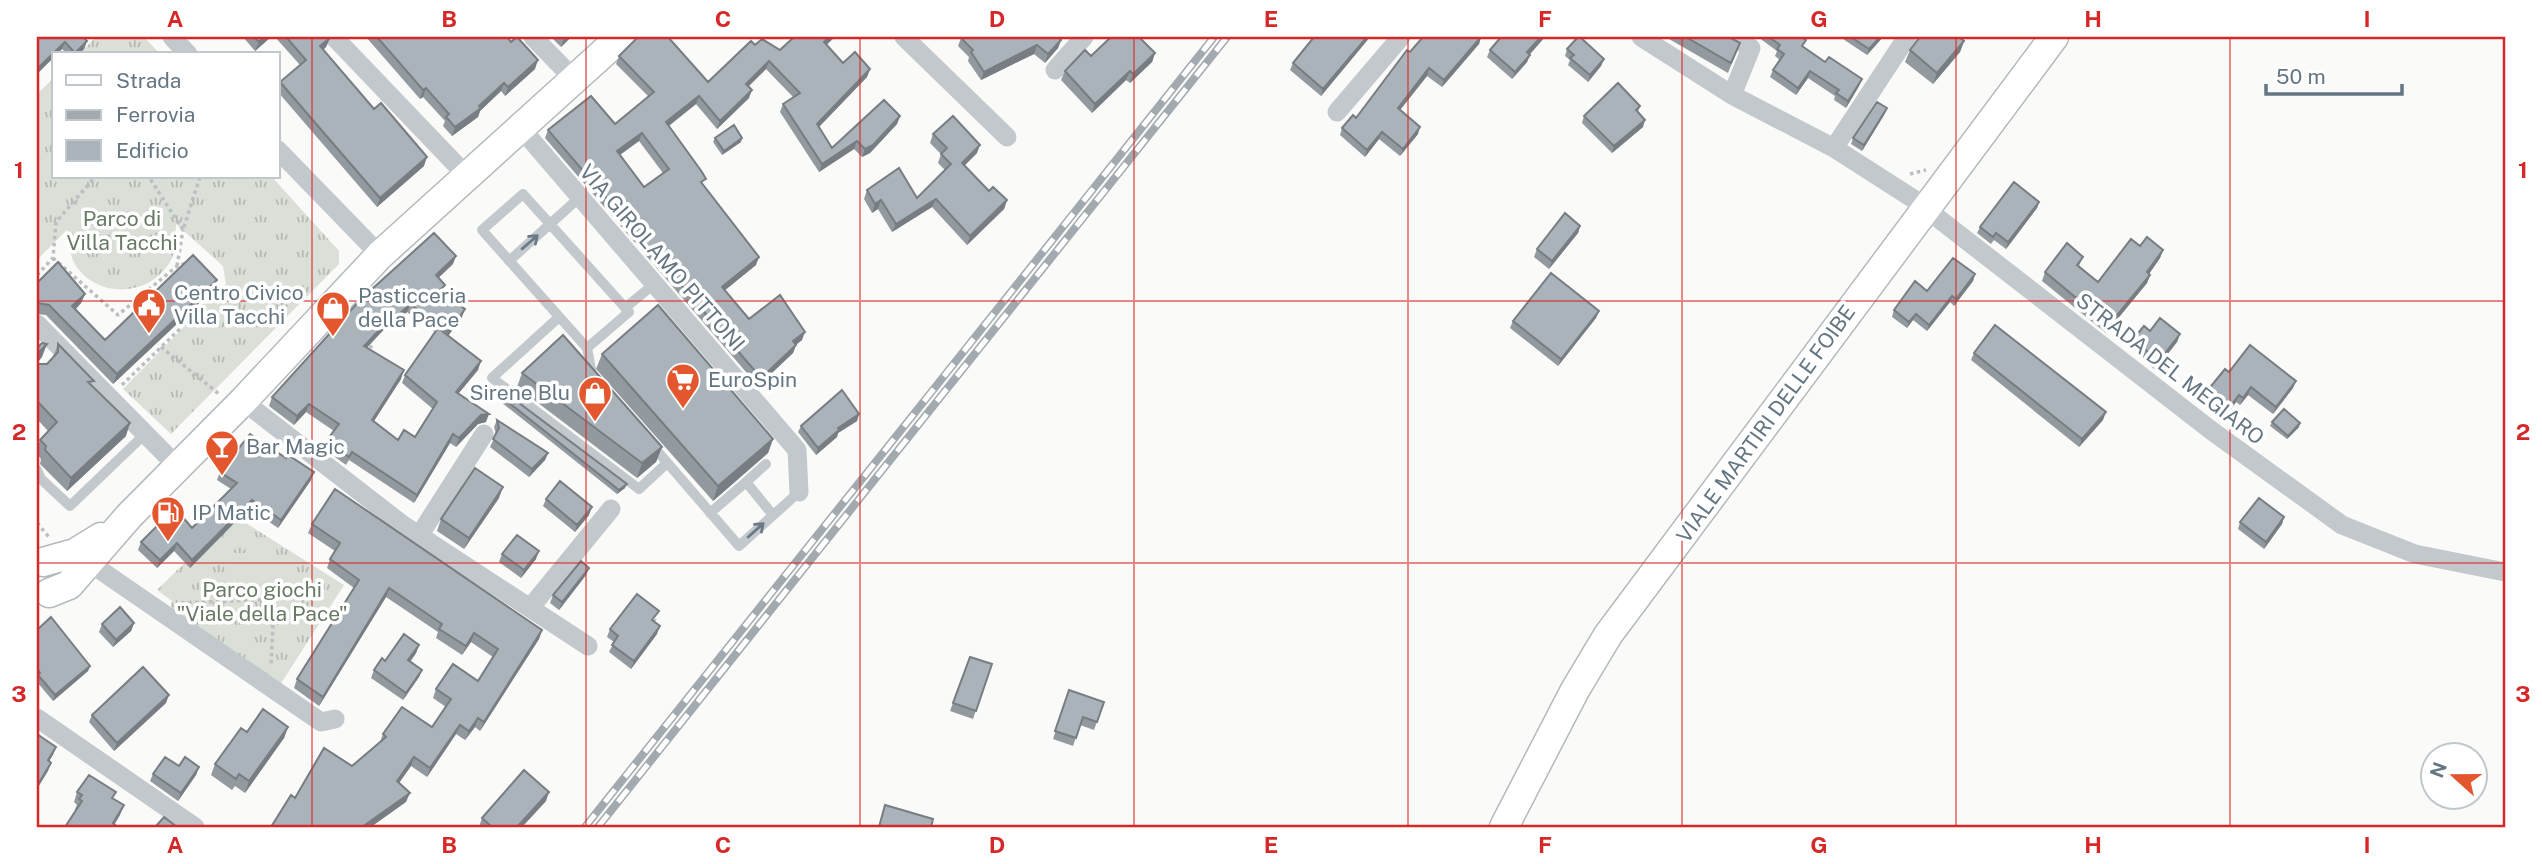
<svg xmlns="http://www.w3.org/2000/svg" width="2542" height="864" viewBox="0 0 2542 864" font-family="'Public Sans',sans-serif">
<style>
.grass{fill:url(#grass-tufts)}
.garden{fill:#dadfd7}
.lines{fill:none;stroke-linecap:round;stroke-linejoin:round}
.secondary-casing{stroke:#b3babf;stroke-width:31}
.path{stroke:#bbbfc2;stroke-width:3.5;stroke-dasharray:3.5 3.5;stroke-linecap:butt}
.lane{stroke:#c3c8cc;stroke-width:10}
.street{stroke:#c3c8cc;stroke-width:19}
.secondary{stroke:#fff;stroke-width:28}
.rail-casing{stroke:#a2aab0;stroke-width:8}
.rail{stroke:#fff;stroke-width:5;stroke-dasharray:16;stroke-linecap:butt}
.wall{fill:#929a9f;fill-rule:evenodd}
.shaded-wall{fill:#777d82}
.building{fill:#aab3b9;stroke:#777d82;stroke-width:2;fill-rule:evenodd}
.oneway{stroke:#6a7a87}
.grid{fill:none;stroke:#d62828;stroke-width:2;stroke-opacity:0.55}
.labels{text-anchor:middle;stroke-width:7;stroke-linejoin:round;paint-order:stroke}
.park-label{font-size:21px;fill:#687a64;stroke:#fff}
.street-label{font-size:21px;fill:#657683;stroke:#fff}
.poi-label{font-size:21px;fill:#657683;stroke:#fff;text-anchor:start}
.neatline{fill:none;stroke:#d62828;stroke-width:2.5}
.grid-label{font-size:23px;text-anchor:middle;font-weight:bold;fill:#d62828}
</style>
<defs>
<pattern id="grass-tufts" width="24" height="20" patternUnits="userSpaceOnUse" patternTransform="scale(1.75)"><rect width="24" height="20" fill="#dadfd7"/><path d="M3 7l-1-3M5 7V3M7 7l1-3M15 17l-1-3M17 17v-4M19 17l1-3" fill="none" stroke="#b4b9b4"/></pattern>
</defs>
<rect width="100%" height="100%" fill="#fafaf8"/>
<path class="grass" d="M96,37H144L160,54H79Z
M54,78V177H272L339,251V264L171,434L123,389L226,284L223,266L176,224C175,236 177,249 171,260C152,296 99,300 76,266C69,255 69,242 67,230L37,260V94Z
M233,515L344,585L280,685L170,611L172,601L157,590Z"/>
<path class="garden" d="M224,553H273L282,567L275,579L225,581Z"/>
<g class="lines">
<g class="secondary-casing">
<path id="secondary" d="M43,562L75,553L101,537
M49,593L69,585L129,516L243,401L380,255L621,37
M1504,827L1575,690L1608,635L2054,37"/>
</g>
<path class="path" d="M1910,174L1926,170
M131,177H149L183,230L200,177
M53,258L118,315L177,266L187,263
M177,266L183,230
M37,275L53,258L56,222L95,177
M369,346L371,347L366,353L375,358L373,361L362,354Z
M161,347L219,394
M122,385L221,289L213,280
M37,523L49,537
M181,603L274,599L271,666"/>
<path class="lane" d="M523,194L629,312L587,348L482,230Z
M509,261L580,197
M625,308L654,284
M559,317L492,378L639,489L667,463
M587,348L592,375
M652,445L739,546L799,492
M37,470L41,479L70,506L145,434
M746,482L766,464
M710,513L746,482L773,515"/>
<path class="street" d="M172,37L188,54
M334,37L467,176
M533,37L574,79
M904,37L1007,137
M1641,37L1732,95L1834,148L1912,198L2212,431L2342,525L2415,554L2505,572
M1055,70L1084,37
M1732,95L1751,48L1734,37
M1337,112L1401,37
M520,127L797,450L799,492
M1834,148L1907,37
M278,150L380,255
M37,324L178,467
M243,401L403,525L588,646
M419,536L484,434
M90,563L321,722L335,719
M530,608L611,509
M37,718L195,827"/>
<use href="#secondary" class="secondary"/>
<g class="rail-casing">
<path id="rail" d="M585,827L1214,37
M598,827L1227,37"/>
</g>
<use href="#rail" class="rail"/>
</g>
<path class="wall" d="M37,37L87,41L84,49L79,54H67L62,49L37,74Z
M243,37H271L255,51Z
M275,37H329L330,38L326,47L323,50L424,166L377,207L278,92L280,82L300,65Z
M366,37H507L535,69L505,96L501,91L480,111L478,117L452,136L443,126L445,121L423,97L420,99Z
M551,37H571L561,47Z
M1105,37H1139L1155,53L1152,62L1130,83L1126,80L1092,113L1061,80L1065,71L1091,56L1108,40Z
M1325,37H1370L1321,96L1290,70L1293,63Z
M1481,37L1479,44L1442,87L1427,76L1400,110L1418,134L1400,156L1379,139L1365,157L1340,135L1342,128L1356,118L1410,52Z
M1501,37H1545L1529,54L1530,55L1527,62L1512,79L1487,57L1490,50Z
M1670,37H1729L1740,43L1728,73L1669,39Z
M1758,37H1801L1803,47L1859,86L1846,108L1834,100L1835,96L1808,78L1796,95L1770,77L1773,70L1780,60L1775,56L1777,51Z
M1844,37H1883L1867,55L1843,39Z
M961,38L1061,40L1058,48L1045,63L1034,54L981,80L968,61L969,57L958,46Z
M1964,41L1960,52L1933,84L1905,62L1910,50Z
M755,45L780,50L826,45L843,63L870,69L867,77L819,127L832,148L900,116L897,124L870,153L862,157L854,149L819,172L780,112L783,104L794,98L766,69L748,86L749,98L717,129L696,104L669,126L703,185L756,265L725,290L749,319L802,340L796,345L793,353L758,386L545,138L548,130L615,124L648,96L616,64L619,56L708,82ZM639,141L663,173L644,187L620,155Z
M1567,49L1604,59L1601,66L1588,82L1568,65L1570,60L1565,56Z
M1640,106L1638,112L1643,127L1612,153L1582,123L1584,116Z
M1887,108L1884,115L1862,151L1851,144L1853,138Z
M933,134L977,153L964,166L989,191L1007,200L1004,209L967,245L932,207L892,232L878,209L872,213L864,199L867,190L917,198L945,170L938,163L941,154L930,143Z
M715,138L741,142L722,155L713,142Z
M2039,202L2037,208L2006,249L1994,240L1991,244L1977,233L1980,227Z
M1580,226L1578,233L1549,269L1534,257L1537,249Z
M2140,246L2163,250L2160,258L2149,274L2150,275L2147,283L2106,333L2042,281L2045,272L2083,257L2079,266L2098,282Z
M453,264L438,278L442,293L462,317L448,336L478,370L458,394L486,422L478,424L456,447L450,443L414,503L349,460L346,465L324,449L327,440L334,431L306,412L294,425L269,406L272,397ZM407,312L435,332L405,375L402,383L433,409L415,437L398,440L373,422L401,379L367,347L392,321L394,324Z
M1975,274L1973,281L1954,306L1950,302L1927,331L1913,320L1907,328L1892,317L1894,310L1927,291Z
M217,280L213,290L113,384L46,315L37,314V283L85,294L81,303L76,309L105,340Z
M1599,311L1596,318L1558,366L1510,328L1513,321Z
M2150,331L2180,334L2177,342L2155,370L2131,346L2134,338Z
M58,344L92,386L126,436L67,491L40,464L41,459L37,454V449L40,440L48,431L37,419V363V364H47L53,357Z
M1974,353L2103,420L2079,447L1971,360Z
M602,354L773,439L768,453L713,501L596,369Z
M2229,372L2293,388L2273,414L2248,395L2240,405L2236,402L2226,416L2205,399L2207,391Z
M522,373L662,447L656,462L637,478L517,387Z
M503,398L625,488L617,494L501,402Z
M859,414L857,421L838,433L837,437L816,455L798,432L801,426Z
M497,420L548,453L545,460L529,477L490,447L496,434L494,427Z
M2272,422L2299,427L2287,439L2270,426Z
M220,472L311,480L278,528L249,508L190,568L174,551L157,568L138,550L141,542L192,528L231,489L217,480Z
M499,498L464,549L437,531L441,519Z
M546,499L589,515L575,532L543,506Z
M2284,517L2282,524L2264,549L2238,529L2240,522Z
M312,524L542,630L539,639L480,731L475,727L465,740L456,734L427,777L411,766L399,783L406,802L295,798L352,766L380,742L383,734L432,727L446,707L433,698L436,689L478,681L493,657L471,642L462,655L436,638L438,632L386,597L319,706L294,688L297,679L354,588L327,568L330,559L335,551L308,533Z
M502,554L536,559L521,578L499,562Z
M586,575L559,610L550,603L553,595Z
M657,619L654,622L657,634L631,669L609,652L614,642L607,637L610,629Z
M134,623L131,631L113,647L99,632L102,624Z
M37,630L90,666L88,671L53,701L37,682Z
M419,645L416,653L410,661L422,670L419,677L403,700L371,678L374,670L385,661Z
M970,657L992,664L973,719L950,711Z
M1069,690L1104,702L1094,730L1080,725L1073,746L1053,739Z
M166,703L114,751L89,722L92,715Z
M288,727L284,738L245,793L235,786L232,790L211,775L215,764L247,732Z
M179,766L199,767L196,775L178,801L150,781L153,774Z
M77,792L114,799L120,815L76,810L75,809L77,805L74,802Z
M546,801L522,827H479L482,818Z"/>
<path class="shaded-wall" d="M264,37H271L255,51L259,42Z
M566,37H571L561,47L564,38Z
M829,37H835L821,50L824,42Z
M1367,37H1370L1321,96L1323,89Z
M1481,37L1479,44L1442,87L1444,80Z
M1541,37H1545L1525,60L1527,52Z
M1880,37H1883L1867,55L1869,49Z
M330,38L326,47L317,55L320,46Z
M1061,40L1058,48L1045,63L1048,54Z
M87,41L84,49L79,54H75Z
M1964,41L1960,52L1933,84L1937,73Z
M65,42L62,49L57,54H54V57L37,74V69Z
M1037,45L1034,54L981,80L984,72Z
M1155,53L1152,62L1130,83L1133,74Z
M1530,55L1527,62L1512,79L1515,72Z
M1604,59L1601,66L1588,82L1590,75Z
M538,60L535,69L505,96L508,87Z
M769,61L766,69L743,92L746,84Z
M1429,68L1427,76L1396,115L1398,108Z
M870,69L867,77L814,132L817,124Z
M1130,71L1126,80L1092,113L1095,104Z
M1810,71L1808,78L1796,95L1798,88Z
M1862,79L1859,86L1846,108L1848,101Z
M504,83L501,91L480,111L478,117L452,136L455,127Z
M426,88L423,97L420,99L423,90Z
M752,90L749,98L717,129L720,121Z
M699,96L696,104L663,130L666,122Z
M1887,108L1884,115L1862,151L1864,145Z
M900,116L897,124L870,153L862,157L865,149Z
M1645,120L1643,127L1612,153L1614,146Z
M1420,127L1418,134L1400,156L1403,149Z
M1382,132L1379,139L1365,157L1367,150Z
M642,133L639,141L614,159L617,151Z
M742,138L741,142L722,155L724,151Z
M857,141L854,149L819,172L822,164Z
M980,145L977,153L958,172L962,163Z
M427,157L424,166L377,207L380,198Z
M936,199L932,207L892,232L896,224Z
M881,200L878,209L872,213L875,204Z
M1007,200L1004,209L967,245L970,236Z
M2039,202L2037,208L2006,249L2008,242Z
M1580,226L1578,233L1549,269L1552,261Z
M2163,250L2160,258L2144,281L2147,272Z
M456,256L453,264L433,283L436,275Z
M759,257L756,265L719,295L722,287Z
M1975,274L1973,281L1954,306L1956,299Z
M2150,275L2147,283L2106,333L2109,325Z
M217,280L213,290L113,384L117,374Z
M85,294L81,303L69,316L72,306Z
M1952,296L1950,302L1927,331L1929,325Z
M410,304L407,312L394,324L397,316Z
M465,309L462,317L445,340L448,332Z
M1599,311L1596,318L1558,366L1561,359Z
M395,313L392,321L361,354L364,346Z
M1916,314L1913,320L1907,328L1909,322Z
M805,332L802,340L790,349L793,341Z
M2180,334L2177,342L2155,370L2158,362Z
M47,344L42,357L37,363V354Z
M796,345L793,353L758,386L761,378Z
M481,361L478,370L453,400L456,392Z
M404,370L401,379L369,429L372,420Z
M2296,381L2293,388L2273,414L2276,407Z
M2251,387L2248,395L2240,405L2243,398Z
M2239,395L2236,402L2226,416L2229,408Z
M309,404L306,412L294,425L297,416Z
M2106,412L2103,420L2079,447L2082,439Z
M489,414L486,422L478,424L456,447L459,438L481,415Z
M859,414L857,421L838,433L837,437L816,455L818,448L838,428Z
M130,423L126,436L67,491L71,478Z
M2300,423L2299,427L2287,439L2288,436Z
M453,434L450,443L414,503L417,495Z
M773,439L768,453L713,501L718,486Z
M662,447L656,462L637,478L642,463Z
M548,453L545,460L529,477L532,469Z
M314,472L311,480L278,528L281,520Z
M627,484L625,488L617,494L619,490Z
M503,487L499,498L464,549L469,538Z
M252,500L249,508L190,568L192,560Z
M592,507L589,515L575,532L577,525Z
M2284,517L2282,524L2264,549L2266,542Z
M177,543L174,551L157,568L160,560Z
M539,551L536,559L521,578L524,570Z
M589,568L586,575L559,610L562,602Z
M389,588L386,597L319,706L323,697Z
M134,623L131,631L113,647L116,640Z
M660,626L657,634L631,669L634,661Z
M542,630L539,639L480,731L484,722Z
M474,633L471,642L462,655L466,646Z
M419,645L416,653L406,668L408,660Z
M90,666L88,671L53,701L55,695Z
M422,670L419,677L403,700L406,693Z
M169,695L166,703L114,751L117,743Z
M478,718L475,727L465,740L469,731Z
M460,725L456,734L427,777L430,768Z
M288,727L284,738L245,793L249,781Z
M56,747L53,755L44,769L48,760Z
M414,757L411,766L394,790L397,781Z
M51,763L48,771L37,789V786Z
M199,767L196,775L178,801L181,793Z
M549,792L546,801L522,827H517Z
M410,793L406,802L371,827H362Z
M124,805L120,815L113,827V823Z"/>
<path class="building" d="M37,37H83L87,41L75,53L65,42L37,69Z
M254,37H264L259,42Z
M286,37H329L330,38L320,46L374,109L381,103L427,157L380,198L280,82L306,60Z
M377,37H507L511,42L517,37L538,60L508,87L504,83L479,106L481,108L455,127L446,117L449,114L426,88L423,90Z
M638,37H668L708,82L751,41L755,45L762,39L780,50L794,37H829L824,42L843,63L855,52L870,69L817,124L832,148L884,100L900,116L873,145L865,149L857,141L822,164L783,104L800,93L769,61L746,84L752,90L720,121L699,96L666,122L702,172L706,179L701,182L759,257L722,287L749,319L780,295L805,332L793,341L796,345L761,378L548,130L591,96L615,124L654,92L619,56ZM642,133L669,169L644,187L617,151Z
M962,37H1058L1061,40L1048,54L1037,45L984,72L971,52L973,50L961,38Z
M1111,37H1139L1155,53L1133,74L1130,71L1095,104L1065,71L1085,50L1091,56Z
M1314,37H1367L1323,89L1293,63Z
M1423,37H1481L1444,80L1429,68L1398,108L1420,127L1403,149L1382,132L1367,150L1342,128L1353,115L1356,118L1407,50L1410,52Z
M1501,37H1541L1527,52L1530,55L1515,72L1490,50Z
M1578,37H1580L1604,59L1590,75L1570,58L1574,55L1567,49Z
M1686,37H1729L1740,43L1731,63Z
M1769,37H1801L1806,40L1802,46L1825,62L1829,57L1862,79L1848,101L1836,93L1839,90L1810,71L1798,88L1773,70L1784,54L1777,49L1780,45Z
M1851,37H1880L1869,49Z
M1920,37H1959L1964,41L1937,73L1910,50Z
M1618,83L1640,106L1636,110L1645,120L1614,146L1584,116Z
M1877,102L1887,108L1864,145L1853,138Z
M953,116L980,145L962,163L989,191L993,187L1007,200L970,236L936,199L896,224L881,200L875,204L867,190L899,168L917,198L951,164L941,154L947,148L933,134Z
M734,125L742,138L724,151L715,138Z
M2014,182L2039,202L2008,242L1996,233L1993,237L1980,227Z
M1565,213L1580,226L1552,261L1537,249Z
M434,233L456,256L436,275L445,285L439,291L465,309L448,332L410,304L397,316L395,313L364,346L404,370L372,420L398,440L404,430L415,437L437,402L405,375L438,328L481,361L456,392L489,414L481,415L459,438L453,434L417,495L352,452L349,457L327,440L339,424L309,404L297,416L272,397L361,299Z
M2147,237L2163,250L2147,272L2150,275L2109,325L2045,272L2067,243L2083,257L2077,265L2098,282L2131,239L2140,246Z
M193,255L217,280L117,374L49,305L37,303V283L58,262L85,294L72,306L105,340Z
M1953,258L1975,274L1956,299L1952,296L1929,325L1916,314L1909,322L1894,310L1915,281L1927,291Z
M1551,273L1599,311L1561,359L1513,321Z
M658,305L773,439L718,486L602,354Z
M2160,318L2180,334L2158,362L2134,338L2144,326L2150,331Z
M1995,325L2106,412L2082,439L1974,353Z
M563,335L662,447L642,463L522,373Z
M42,343L47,344L37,354V348Z
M58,344L94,381L88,382L130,423L71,478L45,450L46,446L40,440L57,422L37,401V363V364H47L58,352Z
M2250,345L2296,381L2276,407L2251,387L2243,398L2239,395L2229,408L2207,391L2225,369L2229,372Z
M842,390L859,414L838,428L839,430L818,448L801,426Z
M507,394L627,484L619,490L503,398Z
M2284,409L2300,423L2288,436L2272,422Z
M497,420L548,453L532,469L493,439L499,428Z
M250,434L286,458L288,455L314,472L281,520L252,500L192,560L177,543L160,560L141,542L175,508L192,528L237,483L220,472Z
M475,468L503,487L469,538L441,519Z
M560,481L592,507L577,525L546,499Z
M335,489L542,630L484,722L478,718L469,731L460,725L430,768L414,757L397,781L410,793L362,827H271L291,795L295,798L324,748L352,766L386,737L383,734L402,707L432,727L451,699L436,689L453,664L478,681L498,649L474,633L466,646L439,629L442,624L389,588L323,697L297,679L359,580L330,559L340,543L312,524Z
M2259,498L2284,517L2266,542L2240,522Z
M517,535L539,551L524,570L502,554Z
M581,561L589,568L562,602L553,595Z
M637,594L659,611L652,620L660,626L634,661L612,645L618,636L610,629Z
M120,607L134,623L116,640L102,624Z
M51,617L90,666L55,695L38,675L40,673L37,668V630Z
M404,634L419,645L408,660L422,670L406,693L374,670L382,658L385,661Z
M970,657L992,664L976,711L953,703Z
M143,667L169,695L117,743L92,715Z
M1069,690L1104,702L1097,722L1083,717L1076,738L1055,731Z
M263,709L288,727L249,781L239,774L236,779L215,764L241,728L247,732Z
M37,734L56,747L48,760L51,763L37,786Z
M165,757L179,766L185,757L199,767L181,793L153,774Z
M524,770L549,792L517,827H492L482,818Z
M89,775L116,792L112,798L124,805L113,823L117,827H65L82,801L79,799L82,795L77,792Z
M885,805L933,819L931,827H879Z
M164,817L177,827H155Z"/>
<defs><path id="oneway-shaft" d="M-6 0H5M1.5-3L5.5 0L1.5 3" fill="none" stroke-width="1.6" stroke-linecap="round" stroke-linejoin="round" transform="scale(1.75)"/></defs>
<g class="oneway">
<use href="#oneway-shaft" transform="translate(530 242) rotate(-41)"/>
<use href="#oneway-shaft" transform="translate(756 530) rotate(-42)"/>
</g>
<path class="grid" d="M312,37V827M586,37V827M860,37V827M1134,37V827M1408,37V827M1682,37V827M1956,37V827M2230,37V827M37,301H2505M37,563H2505"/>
<defs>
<g id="civic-pin" transform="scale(1.75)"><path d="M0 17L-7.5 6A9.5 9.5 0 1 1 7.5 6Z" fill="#e4572e" stroke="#fff"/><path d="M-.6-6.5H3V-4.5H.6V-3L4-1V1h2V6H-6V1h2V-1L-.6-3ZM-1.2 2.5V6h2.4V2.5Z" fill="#fff"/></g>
<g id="shop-pin" transform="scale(1.75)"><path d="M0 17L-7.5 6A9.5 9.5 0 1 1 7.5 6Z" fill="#e4572e" stroke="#fff"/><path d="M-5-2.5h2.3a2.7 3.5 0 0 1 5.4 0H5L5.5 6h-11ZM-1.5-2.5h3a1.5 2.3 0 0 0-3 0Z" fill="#fff"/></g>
<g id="supermarket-pin" transform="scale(1.75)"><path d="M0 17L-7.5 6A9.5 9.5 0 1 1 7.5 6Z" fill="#e4572e" stroke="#fff"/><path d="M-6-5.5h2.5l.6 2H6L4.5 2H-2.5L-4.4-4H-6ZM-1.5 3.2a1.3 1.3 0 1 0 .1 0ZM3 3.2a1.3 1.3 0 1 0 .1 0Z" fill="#fff"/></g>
<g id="bar-pin" transform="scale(1.75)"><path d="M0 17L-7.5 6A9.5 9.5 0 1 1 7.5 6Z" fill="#e4572e" stroke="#fff"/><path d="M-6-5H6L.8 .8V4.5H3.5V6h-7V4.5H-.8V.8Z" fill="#fff"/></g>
<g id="fuel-pin" transform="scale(1.75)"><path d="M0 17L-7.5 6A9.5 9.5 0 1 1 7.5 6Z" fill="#e4572e" stroke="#fff"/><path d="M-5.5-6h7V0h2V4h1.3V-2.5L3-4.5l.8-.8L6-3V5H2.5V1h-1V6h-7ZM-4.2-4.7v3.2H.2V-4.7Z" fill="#fff"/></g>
</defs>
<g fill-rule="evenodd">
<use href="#civic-pin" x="149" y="305"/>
<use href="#shop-pin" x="333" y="308"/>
<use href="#supermarket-pin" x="683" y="380"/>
<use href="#shop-pin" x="595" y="393"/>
<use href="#bar-pin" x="222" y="447"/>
<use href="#fuel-pin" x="168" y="513"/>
</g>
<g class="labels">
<g class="park-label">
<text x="122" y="226">Parco di<tspan x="122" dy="24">Villa Tacchi</tspan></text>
<text x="262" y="597">Parco giochi<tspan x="262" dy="24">"Viale della Pace"</tspan></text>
</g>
<g class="street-label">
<text transform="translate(662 258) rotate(49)" y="7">VIA GIROLAMO PITTONI</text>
<text transform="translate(2170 369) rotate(38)" y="7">STRADA DEL MEGIARO</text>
<text transform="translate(1766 424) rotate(-54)" y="7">VIALE MARTIRI DELLE FOIBE</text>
</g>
<g class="poi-label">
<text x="174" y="300">Centro Civico<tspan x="174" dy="24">Villa Tacchi</tspan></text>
<text x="358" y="303">Pasticceria<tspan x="358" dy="24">della Pace</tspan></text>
<text x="708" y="387">EuroSpin</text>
<text x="570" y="400" text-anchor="end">Sirene Blu</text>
<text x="246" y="454">Bar Magic</text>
<text x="192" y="520">IP Matic</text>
</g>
</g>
<rect width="2542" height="864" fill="none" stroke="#ffffff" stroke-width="77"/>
<rect x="52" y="52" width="228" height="126" fill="#ffffff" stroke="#c1c8cd" stroke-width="2"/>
<rect x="66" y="75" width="35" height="10" fill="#ffffff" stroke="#c1c8cd" stroke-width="2"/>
<text x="116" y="88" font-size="21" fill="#657683">Strada</text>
<rect x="66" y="110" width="35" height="10" fill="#a2aab0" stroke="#c1c8cd" stroke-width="2"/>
<text x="116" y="122" font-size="21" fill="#657683">Ferrovia</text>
<rect x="66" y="140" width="35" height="21" fill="#aab3b9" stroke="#c1c8cd" stroke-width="2"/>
<text x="116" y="158" font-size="21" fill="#657683">Edificio</text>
<g transform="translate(2454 776) rotate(291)"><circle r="33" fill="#ffffff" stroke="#c1c8cd" stroke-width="2"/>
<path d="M0-5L12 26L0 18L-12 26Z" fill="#e4572e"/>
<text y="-10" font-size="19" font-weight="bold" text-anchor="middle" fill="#657683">N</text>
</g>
<path d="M2266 84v10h136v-10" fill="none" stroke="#657683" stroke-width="3.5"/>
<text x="2276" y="84" font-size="21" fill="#657683" stroke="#ffffff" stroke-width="5" paint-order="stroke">50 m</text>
<rect x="38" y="38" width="2466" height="788" class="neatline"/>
<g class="grid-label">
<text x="175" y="27">A</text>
<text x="449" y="27">B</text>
<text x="723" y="27">C</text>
<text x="997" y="27">D</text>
<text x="1271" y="27">E</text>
<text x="1545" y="27">F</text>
<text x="1819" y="27">G</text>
<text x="2093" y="27">H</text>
<text x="2367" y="27">I</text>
<text x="19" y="178">1</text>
<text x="2523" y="178">1</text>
<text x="19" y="440">2</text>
<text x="2523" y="440">2</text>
<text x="19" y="702">3</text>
<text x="2523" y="702">3</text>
<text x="175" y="853">A</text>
<text x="449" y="853">B</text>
<text x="723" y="853">C</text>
<text x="997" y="853">D</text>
<text x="1271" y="853">E</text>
<text x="1545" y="853">F</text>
<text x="1819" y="853">G</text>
<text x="2093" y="853">H</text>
<text x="2367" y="853">I</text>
</g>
</svg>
